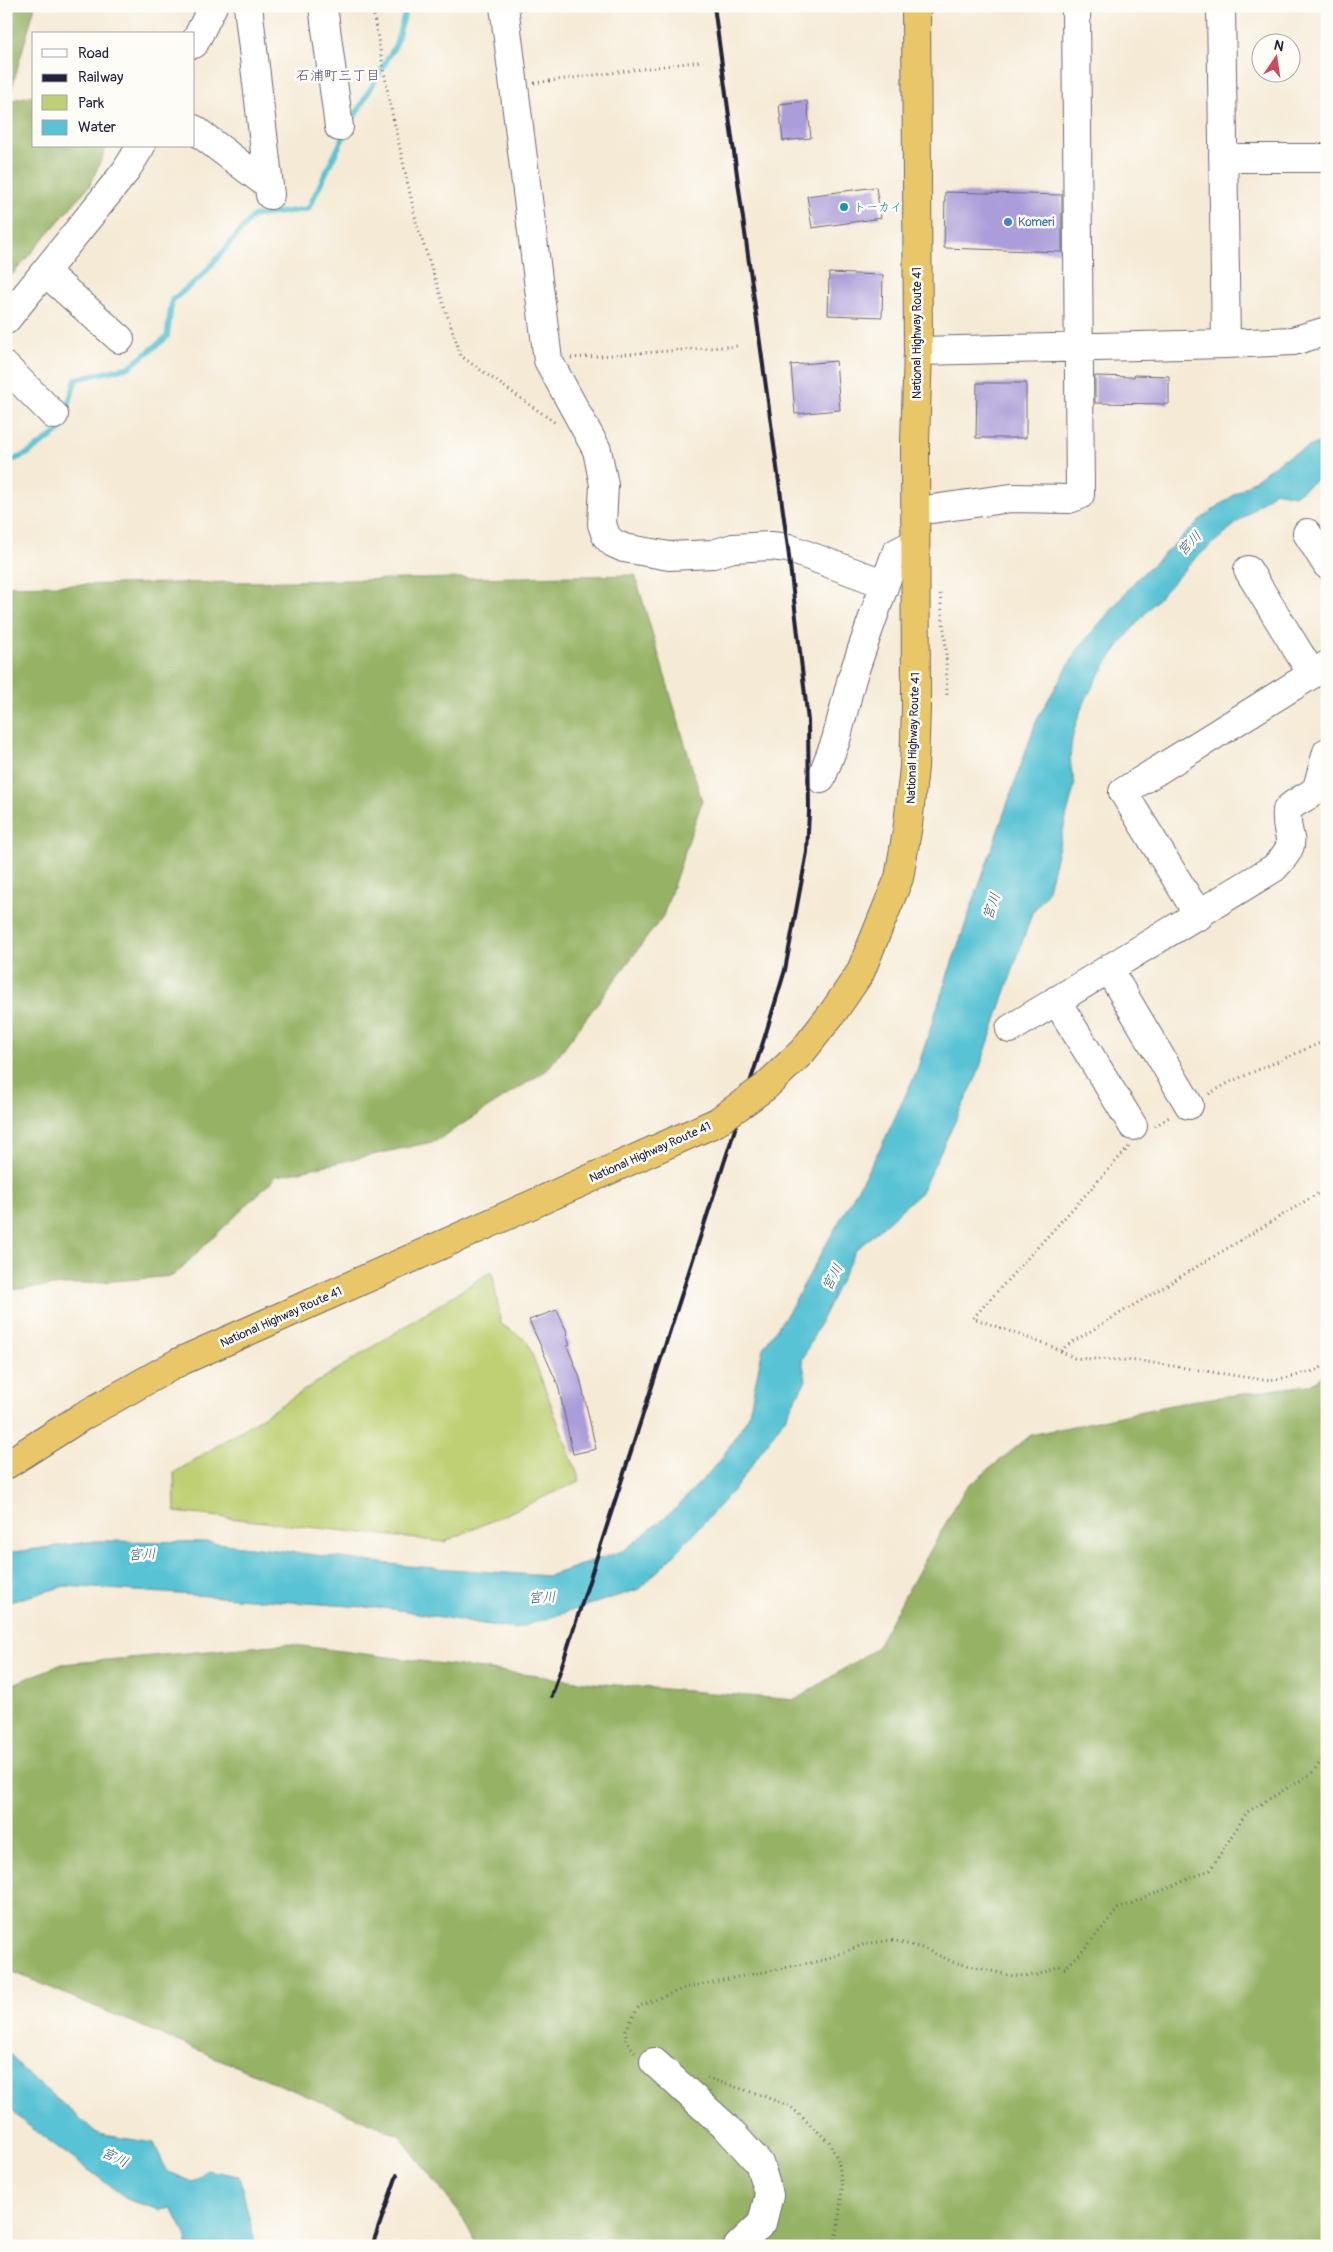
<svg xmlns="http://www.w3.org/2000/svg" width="1333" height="2252" viewBox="0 0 1333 2252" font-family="Pangolin,'Klee One',sans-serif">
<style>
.green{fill:#bed073;stroke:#707957}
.forest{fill:#96b265;stroke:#5c6a50}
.water{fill:#59c3d4;stroke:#3e7288}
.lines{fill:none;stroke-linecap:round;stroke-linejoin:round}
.stream{stroke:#59c3d4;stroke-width:5.5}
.building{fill:#ab9dd9}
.minor-casing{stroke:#6c6871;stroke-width:30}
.highway-casing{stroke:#6c6871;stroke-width:30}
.path{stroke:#6c6871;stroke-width:3;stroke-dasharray:1 4;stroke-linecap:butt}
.minor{stroke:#fff;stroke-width:28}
.highway{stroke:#e9c769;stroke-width:28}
.rail{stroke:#22223b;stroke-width:4}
.highway-bridge-casing{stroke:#6c6871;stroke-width:30;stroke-linecap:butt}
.highway-bridge{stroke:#e9c769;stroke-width:28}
.culture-dot{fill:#0f9aa8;stroke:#fdfcf7;stroke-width:2}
.shop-dot{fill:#3f7fe0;stroke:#fdfcf7;stroke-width:2}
.labels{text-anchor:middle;stroke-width:5;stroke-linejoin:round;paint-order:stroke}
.culture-label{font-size:12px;fill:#0d838f;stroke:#fdfcf7;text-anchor:start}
.shop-label{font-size:12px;fill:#366cbe;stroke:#fdfcf7;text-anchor:start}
.street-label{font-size:12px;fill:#22223b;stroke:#fdfcf7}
.neighbourhood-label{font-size:14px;fill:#524d72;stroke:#fdfcf7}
.water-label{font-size:14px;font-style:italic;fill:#355a71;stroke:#fdfcf7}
</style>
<rect width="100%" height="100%" fill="#fdfcf7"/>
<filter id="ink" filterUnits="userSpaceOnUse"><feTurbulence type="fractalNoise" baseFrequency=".02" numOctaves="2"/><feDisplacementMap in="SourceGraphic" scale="10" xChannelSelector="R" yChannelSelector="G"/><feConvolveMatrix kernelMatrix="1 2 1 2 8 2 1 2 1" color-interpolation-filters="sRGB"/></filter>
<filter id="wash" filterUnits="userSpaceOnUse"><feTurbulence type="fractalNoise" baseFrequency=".0096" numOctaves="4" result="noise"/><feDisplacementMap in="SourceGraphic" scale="20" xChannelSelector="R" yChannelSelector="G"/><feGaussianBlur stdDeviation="1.12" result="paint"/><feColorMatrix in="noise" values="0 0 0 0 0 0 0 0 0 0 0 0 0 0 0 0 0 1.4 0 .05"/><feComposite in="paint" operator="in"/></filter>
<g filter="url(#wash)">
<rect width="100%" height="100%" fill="#f5ead5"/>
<path class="green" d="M492,1271L501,1324L527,1341L580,1481L444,1542L175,1512L174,1473Z"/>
<path class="forest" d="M6,6H35L8,101L34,95V146H107L90,185L6,282Z
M635,575L702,801L663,916L547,1070L436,1141L277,1176L173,1276L6,1290V586Z
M1327,1372V2246H477L463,2218L399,2135L6,1969V1687L62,1664L286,1644L593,1683L795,1700L875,1649L965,1489L1031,1435L1190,1401L1309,1385Z"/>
<path class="water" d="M1327,439V472L1295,495L1275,491C1249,513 1222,535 1196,558C1185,568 1175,580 1165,591C1126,634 1051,721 1075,783L1047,893L1032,913L977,1076L921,1192L855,1251L802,1360L806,1380L786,1416L737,1486L673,1556L639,1589L514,1629L392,1609L65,1586L6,1603V1553L96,1541L209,1542L407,1566L549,1576L625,1550L676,1508L720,1461L748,1417L763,1348L789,1311L882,1145L916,1073L948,974L1037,719L1078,649L1138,578L1206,515L1285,458Z
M6,2049L25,2072L98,2134L154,2143L167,2171L193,2182L207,2170L239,2176L256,2246H187V2238L172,2208L160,2210L129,2200L21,2120L6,2104Z"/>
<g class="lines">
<path class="stream" d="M349,126L396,44L407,6
M6,463L27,454L61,430L76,379L129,367L167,337L172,300L202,276L253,216L308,209L345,134"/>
</g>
<g id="blocks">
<path class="building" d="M807,101L811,138L783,141L779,104Z
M876,187L881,218L812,228L807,196Z
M945,192L1062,195V252L944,248Z
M829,273L883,275L882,317L828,315Z
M836,361L840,410L795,414L791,365Z
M1134,375L1169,376V404L1095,403V376L1134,377Z
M977,383H1026V438H976Z
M557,1310L568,1334L566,1336L570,1345L567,1346L580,1378L596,1449L573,1454L558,1385L529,1320Z"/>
</g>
</g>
<g filter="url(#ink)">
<use href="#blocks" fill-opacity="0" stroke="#6c6871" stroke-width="1"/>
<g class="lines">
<g class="minor-casing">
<path id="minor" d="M248,6L270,195
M323,6L339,127
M504,6L548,360L597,450L604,485L602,524L606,536L613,543L624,548L669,556L713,554L733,548L771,546L788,548L885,584
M1221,6L1226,344
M194,44L213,6
M194,129L260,179L268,177
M1223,158H1327
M45,272L120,339
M6,320L125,172L141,146
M918,351L1226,344L1293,341L1327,331
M6,367L54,415
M932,509L1011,498L1069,499L1080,495L1076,6
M1307,533L1327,565
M1248,570L1312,674
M821,779L836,740L852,678L871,623L896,553L915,543
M1199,916L1123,792L1327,665
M1111,967L1115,980L1189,1105
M1056,1000L1133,1126
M1010,1029L1274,868C1303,838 1284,842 1287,810C1295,800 1309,798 1317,788L1327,752
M654,2062L727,2128L759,2163L769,2195L762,2223L738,2246"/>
</g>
<g class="highway-casing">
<path id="highway" d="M765,1087L802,1052L834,1011L860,973L899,878L908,825L914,767L916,708L915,442L918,351L916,6
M6,1465L83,1416L179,1362L717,1122"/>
</g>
<path class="path" d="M372,6L390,104L417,225L461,356L557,424
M534,83L702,61
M571,358L737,346
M940,594L946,648L947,697
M1209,1094L1230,1082L1327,1040
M1155,1126L1171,1116
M1129,1147L973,1318L1053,1347L1074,1358L1140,1361L1264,1380L1286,1378L1311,1372L1327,1365
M1061,1351L1066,1346L1327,1188
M635,2052L626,2041V2030L639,2006L688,1987L824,1960L865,1944L893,1940L925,1949L953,1962L1013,1976L1038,1975L1059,1966L1065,1968L1080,1954L1118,1909L1210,1870L1247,1812L1311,1774L1327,1754
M707,2078L761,2095L791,2107L829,2142L839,2163L842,2188L838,2228L833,2246"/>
<use href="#minor" class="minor"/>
<use href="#highway" class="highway"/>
<path class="rail" d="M552,1696L765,1036L785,970L807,852L809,812L808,721L788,548L714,6
M372,2246L397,2175"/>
<g class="highway-bridge-casing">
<path id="highway-bridge" d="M717,1122L765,1087"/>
</g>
<use href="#highway-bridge" class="highway-bridge"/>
</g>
</g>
<circle class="culture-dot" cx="844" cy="207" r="5"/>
<circle class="shop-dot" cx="1008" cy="222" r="5"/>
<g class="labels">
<g class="culture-label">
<text x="854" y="211">トーカイ</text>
</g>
<g class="shop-label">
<text x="1018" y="226">Komeri</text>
</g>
<g class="street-label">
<text transform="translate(917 333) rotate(-90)" y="4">National Highway Route 41</text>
<text transform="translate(913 738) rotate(-88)" y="4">National Highway Route 41</text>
<text transform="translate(650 1152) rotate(-24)" y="4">National Highway Route 41</text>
<text transform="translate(281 1317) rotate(-24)" y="4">National Highway Route 41</text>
</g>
<g class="neighbourhood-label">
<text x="338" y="80">石浦町三丁目</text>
</g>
<g class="water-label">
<text transform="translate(1189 543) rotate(-45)" y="5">宮川</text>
<text transform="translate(991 906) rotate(-71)" y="5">宮川</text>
<text transform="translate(832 1277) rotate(-62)" y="5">宮川</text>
<text transform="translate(142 1554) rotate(-3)" y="5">宮川</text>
<text transform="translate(542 1597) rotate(-3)" y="5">宮川</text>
<text transform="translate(115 2157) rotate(25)" y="5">宮川</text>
</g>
</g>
<rect width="1333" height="2252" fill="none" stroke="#fdfcf7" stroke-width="25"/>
<rect x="32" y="32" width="162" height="115" fill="#fdfcf7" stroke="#a5a5ac"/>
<rect x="42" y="49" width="25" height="8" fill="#ffffff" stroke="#a5a5ac"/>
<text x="78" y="58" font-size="15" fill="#22223b">Road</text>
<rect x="42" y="74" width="25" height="8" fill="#22223b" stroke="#a5a5ac"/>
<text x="78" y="82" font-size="15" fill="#22223b">Railway</text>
<rect x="42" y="95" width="25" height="15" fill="#bed073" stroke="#a5a5ac"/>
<text x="78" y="108" font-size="15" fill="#22223b">Park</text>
<rect x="42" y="120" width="25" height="15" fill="#59c3d4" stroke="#a5a5ac"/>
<text x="78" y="132" font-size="15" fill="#22223b">Water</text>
<g transform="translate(1276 58) rotate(13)"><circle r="24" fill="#fdfcf7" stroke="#a5a5ac"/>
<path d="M0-4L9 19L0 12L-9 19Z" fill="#d1495b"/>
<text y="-8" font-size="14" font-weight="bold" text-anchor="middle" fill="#22223b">N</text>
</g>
</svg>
